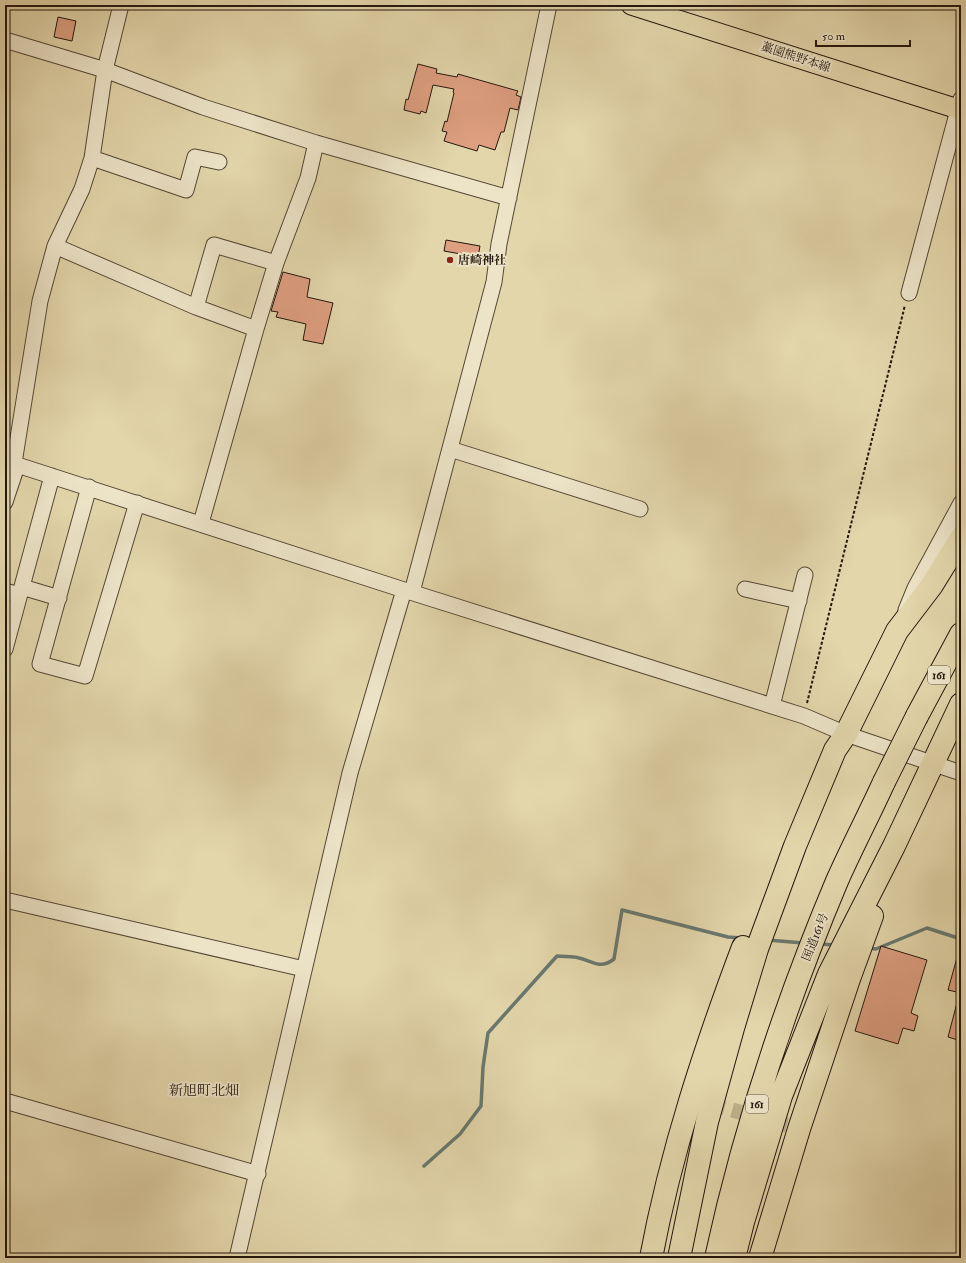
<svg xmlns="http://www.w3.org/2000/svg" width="966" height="1263" viewBox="0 0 966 1263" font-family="'IM FELL Double Pica','Noto Serif JP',serif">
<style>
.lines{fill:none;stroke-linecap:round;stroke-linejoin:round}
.stream{stroke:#68786f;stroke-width:3.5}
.building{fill:#de9f81;stroke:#24170d}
.minor-tunnel{stroke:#bdb08b;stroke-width:15;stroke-dasharray:15 8;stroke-linecap:butt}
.minor-casing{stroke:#544734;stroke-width:17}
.major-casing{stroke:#24170d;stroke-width:21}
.highway-casing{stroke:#24170d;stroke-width:24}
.path{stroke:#24170d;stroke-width:2;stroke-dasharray:3 2;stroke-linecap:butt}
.minor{stroke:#ede4c8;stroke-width:15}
.major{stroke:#e3d6ab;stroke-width:19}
.highway{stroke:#e3d6ab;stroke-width:22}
.highway-bridge-casing{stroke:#24170d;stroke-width:24;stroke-linecap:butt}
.highway-bridge{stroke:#e3d6ab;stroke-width:22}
.poi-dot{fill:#8f2418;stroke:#ede4c8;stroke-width:1.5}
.labels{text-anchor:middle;stroke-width:4;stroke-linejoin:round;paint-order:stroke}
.shield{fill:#ede4c8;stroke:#605445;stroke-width:1}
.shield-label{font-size:11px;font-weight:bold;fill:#24170d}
.street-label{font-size:12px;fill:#24170d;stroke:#ede4c8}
.poi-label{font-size:12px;font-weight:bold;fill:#24170d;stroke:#ede4c8;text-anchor:start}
.quarter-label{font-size:14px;fill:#24170d;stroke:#ede4c8}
</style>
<rect width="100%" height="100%" fill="#e3d6ab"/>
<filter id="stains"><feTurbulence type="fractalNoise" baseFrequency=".005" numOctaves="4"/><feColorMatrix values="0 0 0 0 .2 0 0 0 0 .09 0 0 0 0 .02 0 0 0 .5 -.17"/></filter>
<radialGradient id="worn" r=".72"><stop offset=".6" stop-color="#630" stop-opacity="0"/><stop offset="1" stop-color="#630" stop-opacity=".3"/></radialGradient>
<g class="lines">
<path class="stream" d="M768,940L803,943
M820,944L835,945
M867,948L876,949L927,928L961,939
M424,1166L460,1134L481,1106L483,1067L488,1033L557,956C564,957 572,956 579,958C593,961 600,970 614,959L622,910L728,937L742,938"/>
</g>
<path class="building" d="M58,17L76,21L72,41L54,37Z
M418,64L437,69L436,73L457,77L458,74L518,91L516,95L521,97L518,110L510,108L504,132H501L495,150L479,145L477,151L444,141L447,132L442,131L445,121L447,122L454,93L453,92L454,89L433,85L426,113L421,111L420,114L404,110L406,99L408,100Z
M446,240L480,246L478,257L444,251Z
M283,272L310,279L307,297L333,303L323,344L303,340L306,324L276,317L278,312L271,311Z
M881,946L927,960L911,1013L918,1016L914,1031L903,1028L898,1044L855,1031Z
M958,954H961V993L948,990Z
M958,999L961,1000V1041L948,1037Z"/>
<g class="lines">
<path class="minor-tunnel" d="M710,1104L787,1125"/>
<g class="minor-casing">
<path id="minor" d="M5,40L105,70L203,107L316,143L509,198
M92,158L186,190L195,157L219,162
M55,246L196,307L256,329
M909,293L961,99
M196,307L214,245L276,263
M450,449L640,509
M5,461L404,590L804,716L846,734L961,773
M89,487L40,664L85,676L137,503
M5,502L15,472L14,463L40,301L55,246L82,189L92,158L105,70L121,5
M201,523L256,329L276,263L308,178L316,143
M22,587L59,598
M745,589L799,601
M5,591L19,595
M412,592L494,282L499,244L549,5
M906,610L915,588L961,503
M5,649L52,476
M772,706L805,575
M5,900L304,969
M5,1101L258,1174
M237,1258L350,773L404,590"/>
</g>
<g class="major-casing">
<path id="major" d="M631,5L961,110"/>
</g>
<g class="highway-casing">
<path id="highway" d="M917,716L961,634
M651,1258C671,1151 705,1048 743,947
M679,1258L707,1122L733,1028L757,949L795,846L835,750L846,734L897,631L932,585L961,538
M716,1258C744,1129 786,1002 837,881C852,847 869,815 884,782
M734,1258L743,1222L781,1096L829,974L894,846L961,704
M760,1258L799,1129L849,979L872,916"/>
</g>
<path class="path" d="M807,703L905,305"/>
<use href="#minor" class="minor"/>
<use href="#major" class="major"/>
<use href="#highway" class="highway"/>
<g class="highway-bridge-casing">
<path id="highway-bridge" d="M884,782L917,716"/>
</g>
<use href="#highway-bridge" class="highway-bridge"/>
</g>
<circle class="poi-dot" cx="450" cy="260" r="4"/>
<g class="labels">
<g class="shield">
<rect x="928" y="666" width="22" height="18" rx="3"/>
<rect x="746" y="1095" width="22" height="18" rx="3"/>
</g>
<g class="shield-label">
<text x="939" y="679">161</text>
<text x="757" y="1108">161</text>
</g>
<g class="street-label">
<text transform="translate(796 57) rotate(18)" y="4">藁園熊野本線</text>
<text transform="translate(815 937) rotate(-68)" y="4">国道161号</text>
</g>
<g class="poi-label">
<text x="458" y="264">唐崎神社</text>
</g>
<g class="quarter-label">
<text x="204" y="1095">新旭町北畑</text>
</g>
</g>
<rect width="966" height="1263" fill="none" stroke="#e3d6ab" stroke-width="20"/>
<rect x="6" y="6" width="954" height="1251" fill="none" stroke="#24170d" stroke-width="2"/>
<rect x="10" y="10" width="946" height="1243" fill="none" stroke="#24170d"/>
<path d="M816 40v6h94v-6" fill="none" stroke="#24170d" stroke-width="2"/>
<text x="822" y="40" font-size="12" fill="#24170d" stroke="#ede4c8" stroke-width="3" paint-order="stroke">50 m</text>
<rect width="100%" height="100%" filter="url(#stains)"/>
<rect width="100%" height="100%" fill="url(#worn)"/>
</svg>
